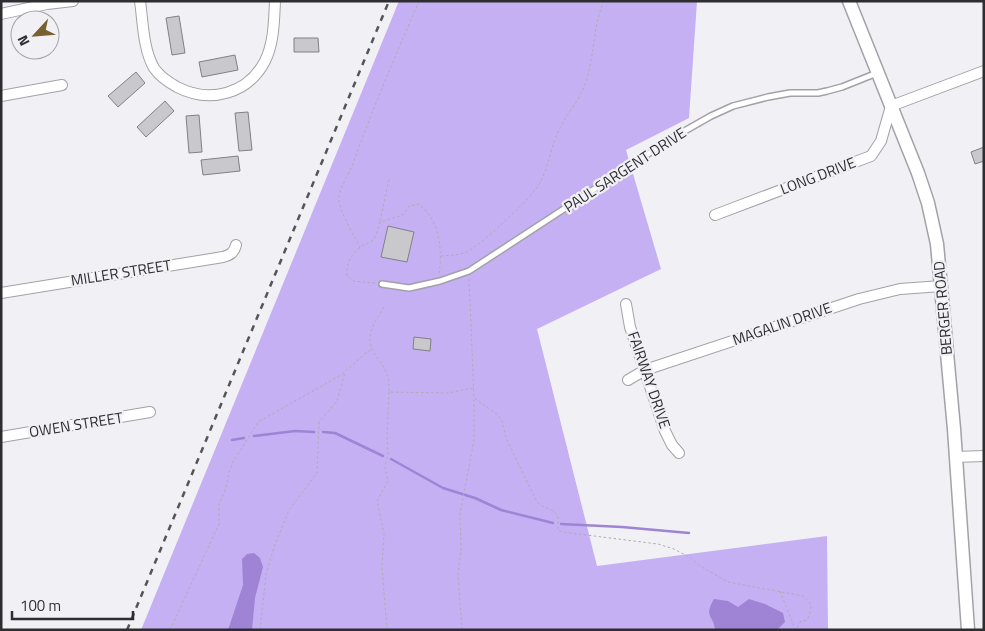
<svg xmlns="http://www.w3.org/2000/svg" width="985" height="631" viewBox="0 0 985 631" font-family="'Titillium Web',sans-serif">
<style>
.green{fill:#c4b0f3}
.water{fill:#9f84d6}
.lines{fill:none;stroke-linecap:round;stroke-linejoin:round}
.stream{stroke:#9f84d6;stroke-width:2.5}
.building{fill:#c9c8cd;stroke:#828085}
.service-casing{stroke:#a3a1a7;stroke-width:8}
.minor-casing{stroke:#a3a1a7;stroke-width:12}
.tertiary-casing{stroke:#a3a1a7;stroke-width:15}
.path{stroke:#aeadb1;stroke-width:1;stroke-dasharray:2.5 2.5;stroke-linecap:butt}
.service{stroke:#fff;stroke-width:5}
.minor{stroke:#fff;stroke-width:10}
.tertiary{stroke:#fff;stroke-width:12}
.rail{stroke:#555457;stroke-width:2.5;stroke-dasharray:6 6;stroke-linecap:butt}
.labels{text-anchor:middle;stroke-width:4.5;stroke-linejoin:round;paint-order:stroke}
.street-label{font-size:15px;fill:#2e2d30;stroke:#f1f0f5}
</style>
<rect width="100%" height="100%" fill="#f1f0f5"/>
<path class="green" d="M399,1H697L689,118L626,150L661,269L537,329L597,566L827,536L828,630H141Z"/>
<path class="water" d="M254,553L260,558L263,567L255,598L252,630H228L243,585L242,559L247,554Z
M714,599L728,601L738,607L749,599L765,604L783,613L785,622L777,630H715C714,615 703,618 714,599Z"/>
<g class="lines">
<path class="stream" d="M323,432L335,433L383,456
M254,436L295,431L314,432
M232,440L244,438
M391,459L443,488L475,498L501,510L553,523
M561,524L622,527L689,533"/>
</g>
<path class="building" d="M179,16L185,53L172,55L166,18Z
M294,38H318L319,52H294Z
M235,55L238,70L202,77L199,62Z
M136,72L145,83L118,107L108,96Z
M165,101L174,111L146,137L137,127Z
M248,112L252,150L239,151L235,113Z
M199,115L202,152L189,153L186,116Z
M984,147V161L975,164L971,152Z
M238,156L240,171L203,175L201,160Z
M388,226L414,232L407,262L381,257Z
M414,337L431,339L430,351L413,349Z"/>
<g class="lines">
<g class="service-casing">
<path id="service" d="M382,284L409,288L440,281L469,271L674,137L711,116L733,106L768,97L790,93H818L827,91L842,87L877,73"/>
</g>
<g class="minor-casing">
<path id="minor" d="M140,1C143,22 143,49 154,68C160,77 168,82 177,87C210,104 248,94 265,61C274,43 274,21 275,1
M1,14L47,4L73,1
M1,96L62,85
M715,215L871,156L881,141L891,106L984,71
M1,293L223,257C230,255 234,253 236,245
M626,304L630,327L665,431L672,445L679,453
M628,380L645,370L859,299L900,289L942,286
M1,437L150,412
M955,457L984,456"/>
</g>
<g class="tertiary-casing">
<path id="tertiary" d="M849,1L918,173L928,203L937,244L954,429L968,630"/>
</g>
<path class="path" d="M380,221L389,179
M360,248C354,235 337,208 339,196C341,185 349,174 353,164C372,109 396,55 419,1
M441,256C451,255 461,256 470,250C485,241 534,196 541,181C549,165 551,146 559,130C566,115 578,102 584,87C595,60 592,28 604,1
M469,279L474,398L498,415L502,421L506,438L537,502C542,508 555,509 558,517C559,521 557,526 558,530L562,532L658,544L674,549L691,558L700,566L728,582L803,596C814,605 812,608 807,620L800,622L796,630
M375,283L353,281L347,276C346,263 351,254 362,246C365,244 369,243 372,241C377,236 378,228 380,222L403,215L409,206L418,204C439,217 443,251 439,273
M384,307C379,316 369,329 370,340C371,360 391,363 389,392L448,393L473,388
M780,591L795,629
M170,630L219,524V504L226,488L229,472L233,462L258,422L341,375L366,353L373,349
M260,630L266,575L274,547L289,510L317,473L319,422L337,401L345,372
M387,630L382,568L384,534L377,501L388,481L385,467L388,454L387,439L389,392
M462,630L458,574L461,550L460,514L474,440V400"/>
<use href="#service" class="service"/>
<use href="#minor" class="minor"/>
<use href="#tertiary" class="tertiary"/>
<path class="rail" d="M127,630L389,1"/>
</g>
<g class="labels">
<g class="street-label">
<text transform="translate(625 170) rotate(-33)" y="5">PAUL SARGENT DRIVE</text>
<text transform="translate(818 176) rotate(-21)" y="5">LONG DRIVE</text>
<text transform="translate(121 273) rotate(-9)" y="5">MILLER STREET</text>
<text transform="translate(943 308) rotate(-95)" y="5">BERGER ROAD</text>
<text transform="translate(782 324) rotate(-19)" y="5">MAGALIN DRIVE</text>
<text transform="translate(649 380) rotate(71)" y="5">FAIRWAY DRIVE</text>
<text transform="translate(76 425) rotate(-9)" y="5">OWEN STREET</text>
</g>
</g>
<rect width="985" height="631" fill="none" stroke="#2e2d30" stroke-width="5"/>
<g transform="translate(35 35) rotate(244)"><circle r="24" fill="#f1f0f5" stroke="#a3a2a6"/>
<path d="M0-4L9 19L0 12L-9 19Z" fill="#786131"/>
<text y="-8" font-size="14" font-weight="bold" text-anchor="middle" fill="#2e2d30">N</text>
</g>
<path d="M12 611v8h121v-8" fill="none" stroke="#2e2d30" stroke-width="2.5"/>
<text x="20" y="611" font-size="15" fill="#2e2d30" stroke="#f1f0f5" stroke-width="4" paint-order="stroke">100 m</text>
</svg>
